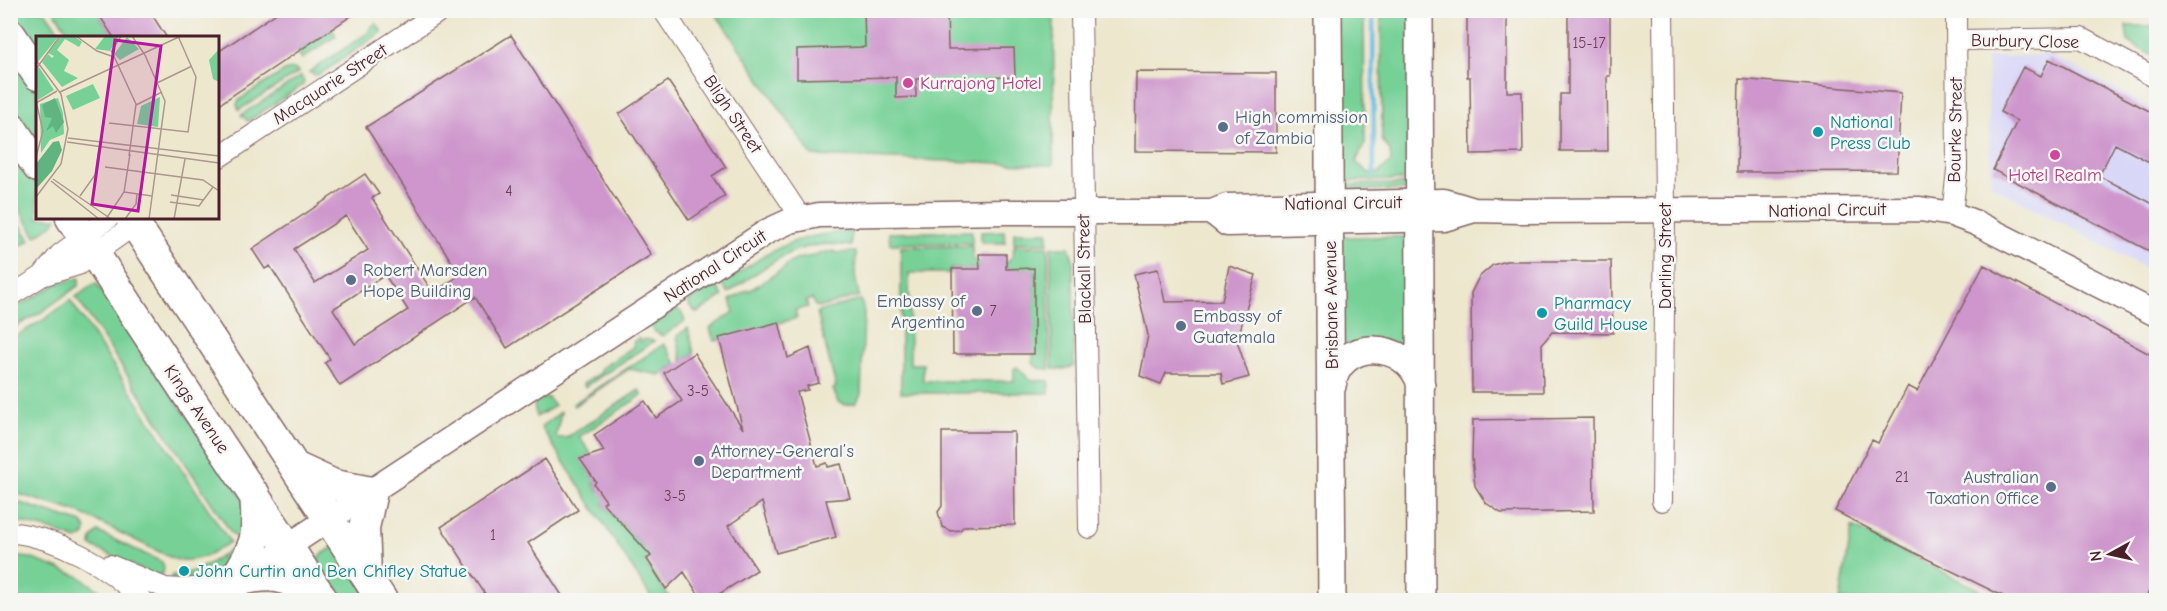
<svg xmlns="http://www.w3.org/2000/svg" width="2167" height="611" viewBox="0 0 2167 611" font-family="'Comic Neue',sans-serif">
<style>
.built{fill:#d9d7f8}
.green{fill:#77d197;stroke:#607861;stroke-width:1.5}
.lines{fill:none;stroke-linecap:round;stroke-linejoin:round}
.stream{stroke:#6cbde7;stroke-width:4.5}
.building{fill:#ce96cc;fill-rule:evenodd}
.minor-casing{stroke:#836564;stroke-width:22}
.tertiary-casing{stroke:#836564;stroke-width:27}
.secondary-casing{stroke:#836564;stroke-width:30}
.primary-casing{stroke:#836564;stroke-width:33}
.minor{stroke:#fff;stroke-width:20}
.tertiary{stroke:#fff;stroke-width:24}
.secondary{stroke:#fff;stroke-width:27}
.primary{stroke:#fff;stroke-width:30}
.hotel-dot{fill:#d1479c;stroke:#f6f6f2;stroke-width:2}
.service-dot{fill:#5c6f8a;stroke:#f6f6f2;stroke-width:2}
.culture-dot{fill:#0f9aa8;stroke:#f6f6f2;stroke-width:2}
.labels{text-anchor:middle;stroke-width:5;stroke-linejoin:round;paint-order:stroke}
.number-label{font-size:15px;fill:#6b3d53}
.street-label{font-size:18px;fill:#4a1f2b;stroke:#f6f6f2}
.hotel-label{font-size:18px;fill:#b23c85;stroke:#f6f6f2;text-anchor:start}
.service-label{font-size:18px;fill:#4e5e75;stroke:#f6f6f2;text-anchor:start}
.culture-label{font-size:18px;fill:#0d838f;stroke:#f6f6f2;text-anchor:start}
.inset-road{fill:none;stroke:#ac978d;stroke-width:1.5}
.view{fill:#b5179e;fill-opacity:0.15;stroke:#b5179e;stroke-width:3}
.inset-edge{fill:none;stroke:#4a1f2b;stroke-width:3}
</style>
<rect width="100%" height="100%" fill="#f6f6f2"/>
<filter id="ink" filterUnits="userSpaceOnUse"><feTurbulence type="fractalNoise" baseFrequency=".0167" numOctaves="2"/><feDisplacementMap in="SourceGraphic" scale="12" xChannelSelector="R" yChannelSelector="G"/><feConvolveMatrix kernelMatrix="1 2 1 2 8 2 1 2 1" color-interpolation-filters="sRGB"/></filter>
<filter id="wash" filterUnits="userSpaceOnUse"><feTurbulence type="fractalNoise" baseFrequency=".008" numOctaves="4" result="noise"/><feDisplacementMap in="SourceGraphic" scale="24" xChannelSelector="R" yChannelSelector="G"/><feGaussianBlur stdDeviation="1.35" result="paint"/><feColorMatrix in="noise" values="0 0 0 0 0 0 0 0 0 0 0 0 0 0 0 0 0 1.4 0 .05"/><feComposite in="paint" operator="in"/></filter>
<g filter="url(#wash)">
<rect width="100%" height="100%" fill="#ede7ce"/>
<path class="built" d="M2052,55L2156,111V274L1991,185L1987,57Z"/>
<path class="green" d="M10,11H45L63,37L38,38L37,48L35,50Z
M54,11H96L114,37H72Z
M714,11H1054L1053,165L812,156Z
M1335,11H1364L1365,143L1356,162L1369,173H1378L1391,162L1390,151L1382,140L1381,11H1410L1411,180L1337,181Z
M376,23L382,32L320,74L314,75L309,72L369,32L371,27Z
M2126,26H2156V58L2128,42Z
M332,29L336,36L302,59L298,52Z
M10,52L37,93V145L11,104Z
M294,69L299,72L239,110L237,104L240,99L286,70Z
M301,76L304,82L303,85L248,121L241,115Z
M10,144L37,185L38,218H57L53,224L36,236L11,197Z
M1411,184L1407,190H1340L1337,185Z
M11,210L30,240L11,252H10Z
M972,231V243L890,244L889,233Z
M1004,231L1005,243H981V232Z
M851,232V246C840,245 829,243 818,245C785,248 755,275 728,293L722,284C770,252 790,234 851,232Z
M1014,232H1048V243H1014Z
M1340,237H1408L1409,355L1343,357Z
M972,246L973,259L980,264V269H950V273H909L910,364H923V381H1014V368L1017,367L1030,380L1049,381V393H901V247Z
M1014,246H1048L1049,369L1038,368L1033,363L1034,269H1006V263L1013,256Z
M1051,247H1069L1073,259L1074,366L1064,369H1052Z
M835,251V253L856,252L855,276L859,296L821,307L815,306L813,299L806,301L808,307L795,310L797,318L714,341L710,328L734,312L730,300L748,290L749,291L786,267V265L798,259L819,255V253Z
M79,278V285L40,313L11,329V310L59,283Z
M96,283L245,501L243,537L237,538L232,534L76,297Z
M715,284L723,296L697,313L689,306V301Z
M70,300L230,542C211,554 197,564 174,559L78,512L11,492V339L45,319Z
M861,300L864,312L861,394L856,403L846,405L838,402L833,389L836,387L817,312Z
M676,309L681,312L685,321L663,336L655,332L651,326Z
M688,328L694,353L682,361L677,336Z
M639,338L641,342L645,339L654,341L585,387L583,384L602,372L600,369L633,347L634,341Z
M664,344L677,364L660,375L629,369L574,406L573,404Z
M639,390L642,395L579,437L592,455L581,459L596,482L594,484L598,491L628,487L603,504L643,547L658,552L645,561L671,600H653L541,427L561,412L556,436L558,438H566Z
M542,398H548L555,406L536,417L534,403Z
M11,500L82,523L86,529L85,535L77,540L51,530L11,520Z
M1852,527L2000,600H1840Z
M98,532L162,562L164,567L163,573L157,577L91,546L92,538Z
M244,542C235,556 229,570 214,577L172,581L171,577L173,575C200,575 221,554 244,542Z
M335,546L372,600H338L319,567L318,557Z
M10,556L30,558L78,576L114,600H11Z"/>
<g class="lines">
<path class="stream" d="M1373,10L1374,173"/>
</g>
<g id="blocks">
<path class="building" d="M96,10H149L167,38H114Z
M281,10H360L218,105V52Z
M864,10H947L948,49L1014,48L1015,77L916,79V97L896,98V77L797,79V49L865,47Z
M1467,10H1507V92H1522L1523,153L1471,154L1470,77H1467Z
M1568,10H1610V76H1607L1608,151H1560V94H1568Z
M511,35L651,255L507,348L475,297L340,386L325,363L330,359L270,266L265,269L252,249L365,174L379,194L372,198L433,293L460,275L366,127ZM346,216L368,250L315,283L294,249ZM385,275L408,310L355,344L333,309Z
M2049,59L2157,115V166L2115,144L2099,176L2157,206V255L1993,170L2017,121L2000,112L2023,67L2041,76Z
M1136,72L1276,73V152L1135,151Z
M1739,79L1901,93L1897,171L1737,172Z
M668,81L726,167L712,176L725,196L689,220L619,114Z
M979,254H1006V269L1034,268V354H953L952,269H980Z
M1506,261H1611L1613,333L1552,332L1542,344L1543,392H1472L1471,293L1479,277L1493,265Z
M1984,265L2157,358V577L2144,600H2011L1911,551L1835,511L1872,440L1878,443L1908,386L1917,391Z
M1229,266L1256,275L1237,341L1249,377L1223,384L1221,373H1166L1161,384L1140,376L1148,335L1134,274L1158,269L1165,302L1222,301Z
M779,322L788,358L810,348L819,383L807,386L808,390L797,392L817,466L827,463L828,467L841,464L850,498L826,500L836,537L776,553L762,502L728,526L757,570L710,600H702L684,572L666,589L647,559L651,556L603,503L606,501L594,484L596,482L580,459L604,451L594,435L645,401L656,418L682,401L664,373L694,353L743,429L719,338Z
M1593,418L1594,511L1501,513L1486,503L1475,486L1472,458L1473,420Z
M942,432H1014L1015,525L964,526L960,530L951,531L942,527L938,512L942,506Z
M545,459L578,510L528,543L565,600H489L441,527Z"/>
</g>
</g>
<g filter="url(#ink)">
<use href="#blocks" fill-opacity="0" stroke="#836564" stroke-width="1.5"/>
<g class="lines">
<g class="minor-casing">
<path id="minor" d="M663,10L802,219
M1081,10L1089,528
M1957,40L2081,38L2156,78
M218,158L442,10
M1952,214L1957,170L1956,10
M42,276L60,254L109,218
M10,296L42,276L78,265L143,219
M1662,501L1665,211L1663,10
M10,532C60,538 107,565 142,600
M110,565L165,588L182,589L228,585
M242,576L288,546"/>
</g>
<g class="tertiary-casing">
<path id="tertiary" d="M1212,212L1227,224L1444,219L1474,210
M288,546L768,231L790,221L819,215L1007,212H1212L1227,206L1444,201L1474,210L1521,211L1920,209L1952,214L1976,223L2156,314"/>
</g>
<g class="secondary-casing">
<path id="secondary" d="M1328,10L1332,600
M1419,10L1421,600
M1332,386C1338,337 1408,339 1421,385"/>
</g>
<g class="primary-casing">
<path id="primary" d="M10,34L38,75
M10,126L38,167
M71,218L323,600
M131,218L382,600
M297,468L334,485L372,492L364,528L366,574
M233,582C274,571 285,575 319,599
M233,582C256,544 259,540 255,495"/>
</g>
<use href="#minor" class="minor"/>
<use href="#tertiary" class="tertiary"/>
<use href="#secondary" class="secondary"/>
<use href="#primary" class="primary"/>
</g>
</g>
<g class="hotel-dot">
<circle cx="908" cy="83" r="6"/>
<circle cx="2055" cy="155" r="6"/>
</g>
<g class="service-dot">
<circle cx="1223" cy="127" r="6"/>
<circle cx="351" cy="280" r="6"/>
<circle cx="977" cy="311" r="6"/>
<circle cx="1181" cy="326" r="6"/>
<circle cx="699" cy="461" r="6"/>
<circle cx="2051" cy="487" r="6"/>
</g>
<g class="culture-dot">
<circle cx="1818" cy="132" r="6"/>
<circle cx="1542" cy="313" r="6"/>
<circle cx="184" cy="571" r="6"/>
</g>
<g class="labels">
<g class="number-label">
<text x="1589" y="48">15-17</text>
<text x="509" y="196">4</text>
<text x="993" y="316">7</text>
<text x="698" y="396">3-5</text>
<text x="1902" y="482">21</text>
<text x="675" y="501">3-5</text>
<text x="493" y="540">1</text>
</g>
<g class="street-label">
<text transform="translate(2025 41) rotate(1)" y="6">Burbury Close</text>
<text transform="translate(330 84) rotate(-33)" y="6">Macquarie Street</text>
<text transform="translate(733 114) rotate(56)" y="6">Bligh Street</text>
<text transform="translate(1955 130) rotate(-89)" y="6">Bourke Street</text>
<text transform="translate(1343 203) rotate(-1)" y="6">National Circuit</text>
<text transform="translate(1827 210) rotate(-1)" y="6">National Circuit</text>
<text transform="translate(1665 256) rotate(-90)" y="6">Darling Street</text>
<text transform="translate(715 266) rotate(-33)" y="6">National Circuit</text>
<text transform="translate(1084 269) rotate(-91)" y="6">Blackall Street</text>
<text transform="translate(1331 305) rotate(-91)" y="6">Brisbane Avenue</text>
<text transform="translate(197 409) rotate(56)" y="6">Kings Avenue</text>
</g>
<g class="hotel-label">
<text x="920" y="89">Kurrajong Hotel</text>
<text x="2055" y="181" text-anchor="middle">Hotel Realm</text>
</g>
<g class="service-label">
<text x="1235" y="123">High commission<tspan x="1235" dy="21">of Zambia</tspan></text>
<text x="363" y="276">Robert Marsden<tspan x="363" dy="21">Hope Building</tspan></text>
<text x="965" y="307" text-anchor="end">Embassy of<tspan x="965" dy="21">Argentina</tspan></text>
<text x="1193" y="322">Embassy of<tspan x="1193" dy="21">Guatemala</tspan></text>
<text x="711" y="457">Attorney-General’s<tspan x="711" dy="21">Department</tspan></text>
<text x="2039" y="483" text-anchor="end">Australian<tspan x="2039" dy="21">Taxation Office</tspan></text>
</g>
<g class="culture-label">
<text x="1830" y="128">National<tspan x="1830" dy="21">Press Club</tspan></text>
<text x="1554" y="309">Pharmacy<tspan x="1554" dy="21">Guild House</tspan></text>
<text x="196" y="577">John Curtin and Ben Chifley Statue</text>
</g>
</g>
<g transform="translate(36 36)">
<rect width="183" height="183" fill="#ede7ce"/>
<path d="M2,0H23L0,28V3ZM25,0H38L46,6L43,11L29,3L21,14L33,24L28,35L42,42L26,51L6,26L12,18L16,22L18,20L12,17ZM69,0H83L74,15L59,13ZM91,1L103,13L84,24L79,19V17ZM183,13V46L177,43L173,24ZM3,31L18,54L2,64L0,34ZM57,48L64,62L37,74L30,60ZM124,61L122,91L101,88L105,70ZM22,62L27,77L28,98L14,104L5,117L4,68Z" fill="#77d197"/>
<path d="M19,62L28,86L20,97L17,90L10,95L16,82L9,81L6,69ZM23,105L26,114L16,135L0,153V128L17,106Z" fill="#61b380"/>
<path class="inset-road" d="M40,0L61,15L78,21M96,0L109,19L129,65L113,183M75,16L85,0M76,16L100,68L93,120M0,24L25,58L32,93L25,128L0,161M0,33L24,0M121,47L156,30M24,56L145,0M0,65L7,95L0,121M0,67L21,55M100,69L126,56M73,87L152,96L160,41L142,0M32,102L183,120M31,106L183,127M69,131L167,144L183,155M17,143L75,183M15,145L63,183M88,156L116,160M135,159L168,164M44,160L59,139L63,112M134,166L163,170L177,151M70,183L88,156L94,118M89,183L100,168L101,158M138,183L149,123"/>
<path class="view" d="M79,4L125,10L102,175L56,168Z"/>
<rect width="183" height="183" class="inset-edge"/>
</g>
<rect width="2167" height="611" fill="none" stroke="#f6f6f2" stroke-width="36"/>
<g transform="translate(2110 554) rotate(262)" stroke="#f6f6f2" stroke-width="4.5" paint-order="stroke">
<path d="M0-4.5L10 22L0 15L-10 22Z" fill="#4a1f2b"/>
<text y="-9" font-size="16" font-weight="bold" text-anchor="middle" fill="#4a1f2b">N</text>
</g>
</svg>
